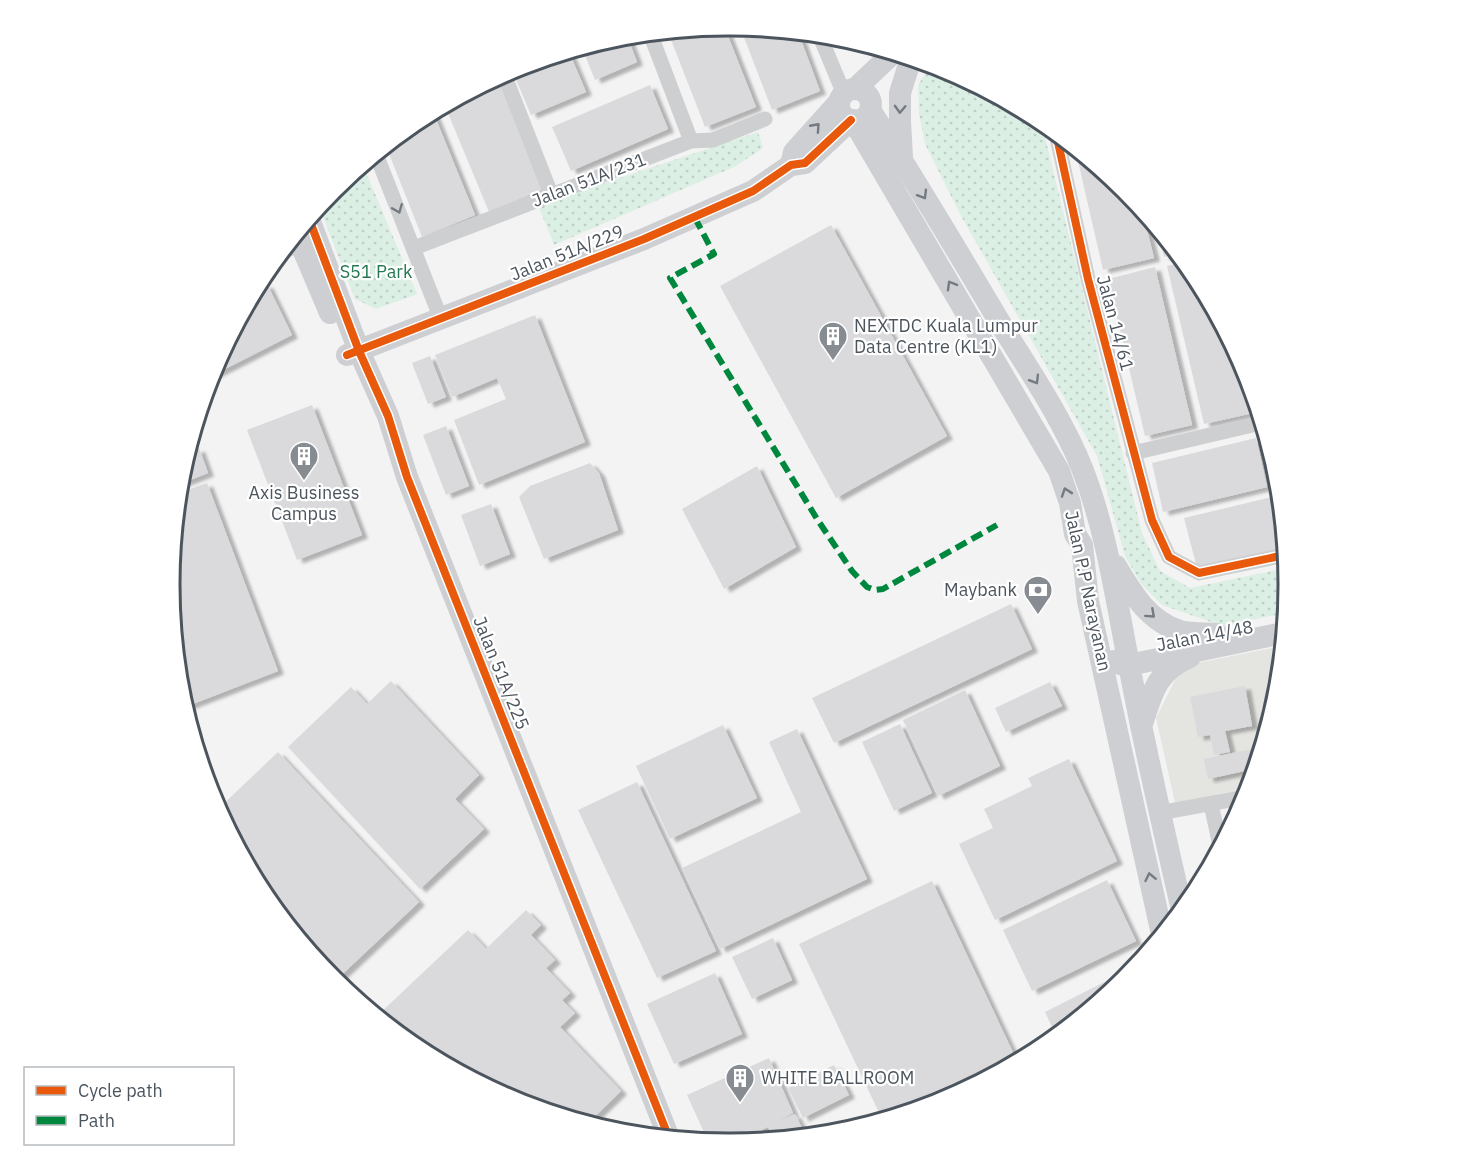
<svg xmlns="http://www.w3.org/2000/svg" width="1458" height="1169" viewBox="0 0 1458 1169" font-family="'IBM Plex Sans',sans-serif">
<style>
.commercial{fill:#e4e4e1}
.park{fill:url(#park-dots)}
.building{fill:#dadadc;filter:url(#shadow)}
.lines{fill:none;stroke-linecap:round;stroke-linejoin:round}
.street{stroke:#cdcfd1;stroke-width:15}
.secondary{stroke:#cecfd2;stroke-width:22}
.quiet{stroke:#00873e;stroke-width:6;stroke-dasharray:12 6;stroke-linecap:butt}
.cycleway-casing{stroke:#fff;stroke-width:11}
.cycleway{stroke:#e8590c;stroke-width:8}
.oneway{stroke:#737a81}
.oneway2{stroke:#737a80}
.labels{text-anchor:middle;stroke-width:4.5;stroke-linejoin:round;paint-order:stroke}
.street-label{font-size:18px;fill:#4c555e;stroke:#fff}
.park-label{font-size:18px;fill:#247852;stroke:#fff}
.poi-label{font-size:18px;fill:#4c555e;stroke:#fff;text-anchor:start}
.rim{fill:none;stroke:#4c555e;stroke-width:3}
</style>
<defs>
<pattern id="park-dots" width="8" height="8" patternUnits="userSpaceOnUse" patternTransform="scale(1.5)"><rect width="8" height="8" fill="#dcefe4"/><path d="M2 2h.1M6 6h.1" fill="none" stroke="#becfc6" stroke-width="1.8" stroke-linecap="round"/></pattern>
<filter id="shadow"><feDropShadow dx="6" dy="3.5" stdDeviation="1.5" flood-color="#0004"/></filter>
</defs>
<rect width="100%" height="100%" fill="#f4f3f3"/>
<path class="commercial" d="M1282,646L1277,694L1249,788L1175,803L1156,718L1182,666Z"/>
<path class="park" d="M931,65L943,68L1041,121L1142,533L1160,571L1190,588L1286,568L1288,585L1285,613L1223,626L1162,605L1141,584L1125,556L1097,456L960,214L925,144L919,114L918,85Z
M758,132L763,148L736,166L554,245L538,205Z
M363,165L417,294L376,309L355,299L319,207L334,189Z"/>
<path class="building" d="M724,26L756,107L705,127L668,32Z
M740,27L798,32L820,91L772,110Z
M620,36H627L637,62L595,80L582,48Z
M569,52L586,92L531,115L512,70Z
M501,76L548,187L489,212L445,106Z
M650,85L668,129L571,171L552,127Z
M433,112L475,215L422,237L386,146L419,120Z
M1075,148L1125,189L1142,211L1154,258L1103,270Z
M831,225L947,436L836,498L720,286Z
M1158,230L1177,254L1164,257Z
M1184,262L1194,274L1242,364L1253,413L1204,424L1167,266Z
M1155,267L1192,425L1145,436L1108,279Z
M267,284L292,335L211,376L256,289Z
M535,315L585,442L479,485L454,420L506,399L497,378L452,397L435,355Z
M430,356L446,397L428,404L412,363Z
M312,405L362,535L297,560L247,430Z
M446,426L469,486L446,495L423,435Z
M1256,438L1267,487L1163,512L1152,463Z
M199,448L208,473L180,484L188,453Z
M590,463L599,473L618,530L544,559L519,497L530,486Z
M757,466L796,547L724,589L682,509Z
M207,483L278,671L185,707L181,693L170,584L179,493Z
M1272,497L1284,548L1197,568L1184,518Z
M491,504L510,554L480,566L461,515Z
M1011,604L1032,649L834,743L812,698Z
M1280,663L1277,694V696L1270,665Z
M391,681L479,775L455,799L484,829L420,889L288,747L351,687L367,704Z
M1050,682L1062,706L1006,732L995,708Z
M1245,686L1252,726L1225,731L1230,752L1214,755L1210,735L1198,737L1190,697Z
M965,690L1000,766L938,796L903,720Z
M900,724L932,793L894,811L862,742Z
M723,725L757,798L670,839L636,766Z
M797,729L867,879L720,949L682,868L801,812L769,742Z
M1261,747L1254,769L1208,779L1204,759Z
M278,752L419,902L335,981L264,895L218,809Z
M1069,759L1117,861L995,920L959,844L993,828L984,809L1032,786L1028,778Z
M637,782L716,951L657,978L578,810Z
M1107,880L1136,941L1032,991L1003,930Z
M932,881L1017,1061L943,1101L882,1119L799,944Z
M526,910L541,925L531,935L555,960L546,968L570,993L562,1000L575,1013L560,1027L621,1091L588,1123L515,1101L418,1049L378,1015L468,930L486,949Z
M773,938L792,980L752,999L732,957Z
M1128,970V975L1124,980L1056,1036L1045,1012Z
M715,973L742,1034L674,1064L647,1004Z
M769,1058L793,1113L778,1121L795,1114L806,1136L774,1139L768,1127L731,1143L708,1141L687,1095Z
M834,1065L849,1095L803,1118L788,1088Z"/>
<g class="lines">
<path class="street" d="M650,33L691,141
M819,34L844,94
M504,74L551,194
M1056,133L1088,279L1152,520L1169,557L1199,573L1285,555
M376,154L441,319
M414,248L691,141L713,140L765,119
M281,253L300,244
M1133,453L1261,423
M1211,804L1220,846
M1159,813L1246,797"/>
<path class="secondary" d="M855,89L893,53
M839 105a16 16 0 1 1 32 0a16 16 0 1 1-32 0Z
M870,110C916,181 959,254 1002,326C1030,372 1062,418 1082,468C1108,534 1117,606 1131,675C1146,754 1164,832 1182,910
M853,120L1059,471L1070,503L1075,534L1082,545L1088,601L1162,934
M902,157L900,121V93L911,58
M791,165L794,152L839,102
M309,219L359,351L388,416L407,477L669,1138
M297,235L330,313
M347,355L644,239L753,191L791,165L805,163L851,120
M1116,566C1132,593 1148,621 1180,631C1191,634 1206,633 1217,634
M1114,661L1120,664L1129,665L1283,633
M1141,727C1152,694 1155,672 1190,657"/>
<path class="quiet" d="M695,218L714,254L670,278L817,519L852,571L867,587L875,590L883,589L997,525"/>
<g class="cycleway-casing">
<path id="cycleway" d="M1056,133L1088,279L1152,520L1169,557L1199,573L1285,555
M309,219L359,351L388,416L407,477L669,1138
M347,355L644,239L753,191L791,165L805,163L851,120"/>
</g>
<use href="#cycleway" class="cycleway"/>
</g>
<defs><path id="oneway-chevron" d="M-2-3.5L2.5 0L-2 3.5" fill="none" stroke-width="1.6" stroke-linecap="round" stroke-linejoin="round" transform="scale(1.5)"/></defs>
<g class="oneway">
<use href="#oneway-chevron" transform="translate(900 109) rotate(92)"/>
<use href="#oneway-chevron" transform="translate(816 127) rotate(-48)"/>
<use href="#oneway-chevron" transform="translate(923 195) rotate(59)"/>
<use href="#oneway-chevron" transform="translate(951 285) rotate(-120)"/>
<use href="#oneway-chevron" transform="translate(1035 380) rotate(59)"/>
<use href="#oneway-chevron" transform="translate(1066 492) rotate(-109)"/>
<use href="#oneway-chevron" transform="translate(1151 614) rotate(42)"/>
<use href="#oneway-chevron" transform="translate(1150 877) rotate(-102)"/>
</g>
<use class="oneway2" href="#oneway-chevron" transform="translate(398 209) rotate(68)"/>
<defs>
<g id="building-pin" transform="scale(1.5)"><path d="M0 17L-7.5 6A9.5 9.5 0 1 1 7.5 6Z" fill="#878c92" stroke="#fff"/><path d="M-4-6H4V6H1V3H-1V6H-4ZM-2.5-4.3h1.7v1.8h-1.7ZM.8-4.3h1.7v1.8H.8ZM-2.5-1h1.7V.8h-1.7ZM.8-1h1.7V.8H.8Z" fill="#fff"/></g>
<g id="bank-pin" transform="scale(1.5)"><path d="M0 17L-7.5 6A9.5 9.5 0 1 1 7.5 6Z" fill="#878c92" stroke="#fff"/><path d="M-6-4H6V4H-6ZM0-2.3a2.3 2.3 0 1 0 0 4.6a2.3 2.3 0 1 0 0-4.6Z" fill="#fff"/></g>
</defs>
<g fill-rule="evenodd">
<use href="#building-pin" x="833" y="336"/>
<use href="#building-pin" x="304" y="456"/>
<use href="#bank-pin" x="1038" y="590"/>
<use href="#building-pin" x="740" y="1078"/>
</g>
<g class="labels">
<g class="street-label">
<text transform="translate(589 180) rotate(-21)" y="6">Jalan 51A/231</text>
<text transform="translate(567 253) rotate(-22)" y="6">Jalan 51A/229</text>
<text transform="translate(1115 323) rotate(75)" y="6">Jalan 14/61</text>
<text transform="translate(1088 591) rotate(78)" y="6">Jalan P.P Narayanan</text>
<text transform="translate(1205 636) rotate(-11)" y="6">Jalan 14/48</text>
<text transform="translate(501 673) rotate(68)" y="6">Jalan 51A/225</text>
</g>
<g class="park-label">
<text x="376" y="278">S51 Park</text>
</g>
<g class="poi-label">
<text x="854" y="332">NEXTDC Kuala Lumpur<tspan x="854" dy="21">Data Centre (KL1)</tspan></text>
<text x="304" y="499" text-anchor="middle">Axis Business<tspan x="304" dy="21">Campus</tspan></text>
<text x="1017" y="596" text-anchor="end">Maybank</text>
<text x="761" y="1084">WHITE BALLROOM</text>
</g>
</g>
<path d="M0 0H1458V1169H0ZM728 36H730A548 548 0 0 1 1278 584V585A548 548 0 0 1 730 1133H728A548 548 0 0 1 180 585V584A548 548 0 0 1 728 36Z" fill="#fff" fill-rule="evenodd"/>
<path class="rim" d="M728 36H730A548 548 0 0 1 1278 584V585A548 548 0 0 1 730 1133H728A548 548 0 0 1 180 585V584A548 548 0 0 1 728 36Z"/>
<rect x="24" y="1067" width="210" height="78" fill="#ffffff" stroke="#b7bbbf" stroke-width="1.5"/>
<rect x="36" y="1086" width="30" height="9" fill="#e8590c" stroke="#b7bbbf" stroke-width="1.5"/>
<text x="78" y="1097" font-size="18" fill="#4c555e">Cycle path</text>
<rect x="36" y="1116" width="30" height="9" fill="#00873e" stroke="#b7bbbf" stroke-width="1.5"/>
<text x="78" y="1127" font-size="18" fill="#4c555e">Path</text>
</svg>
